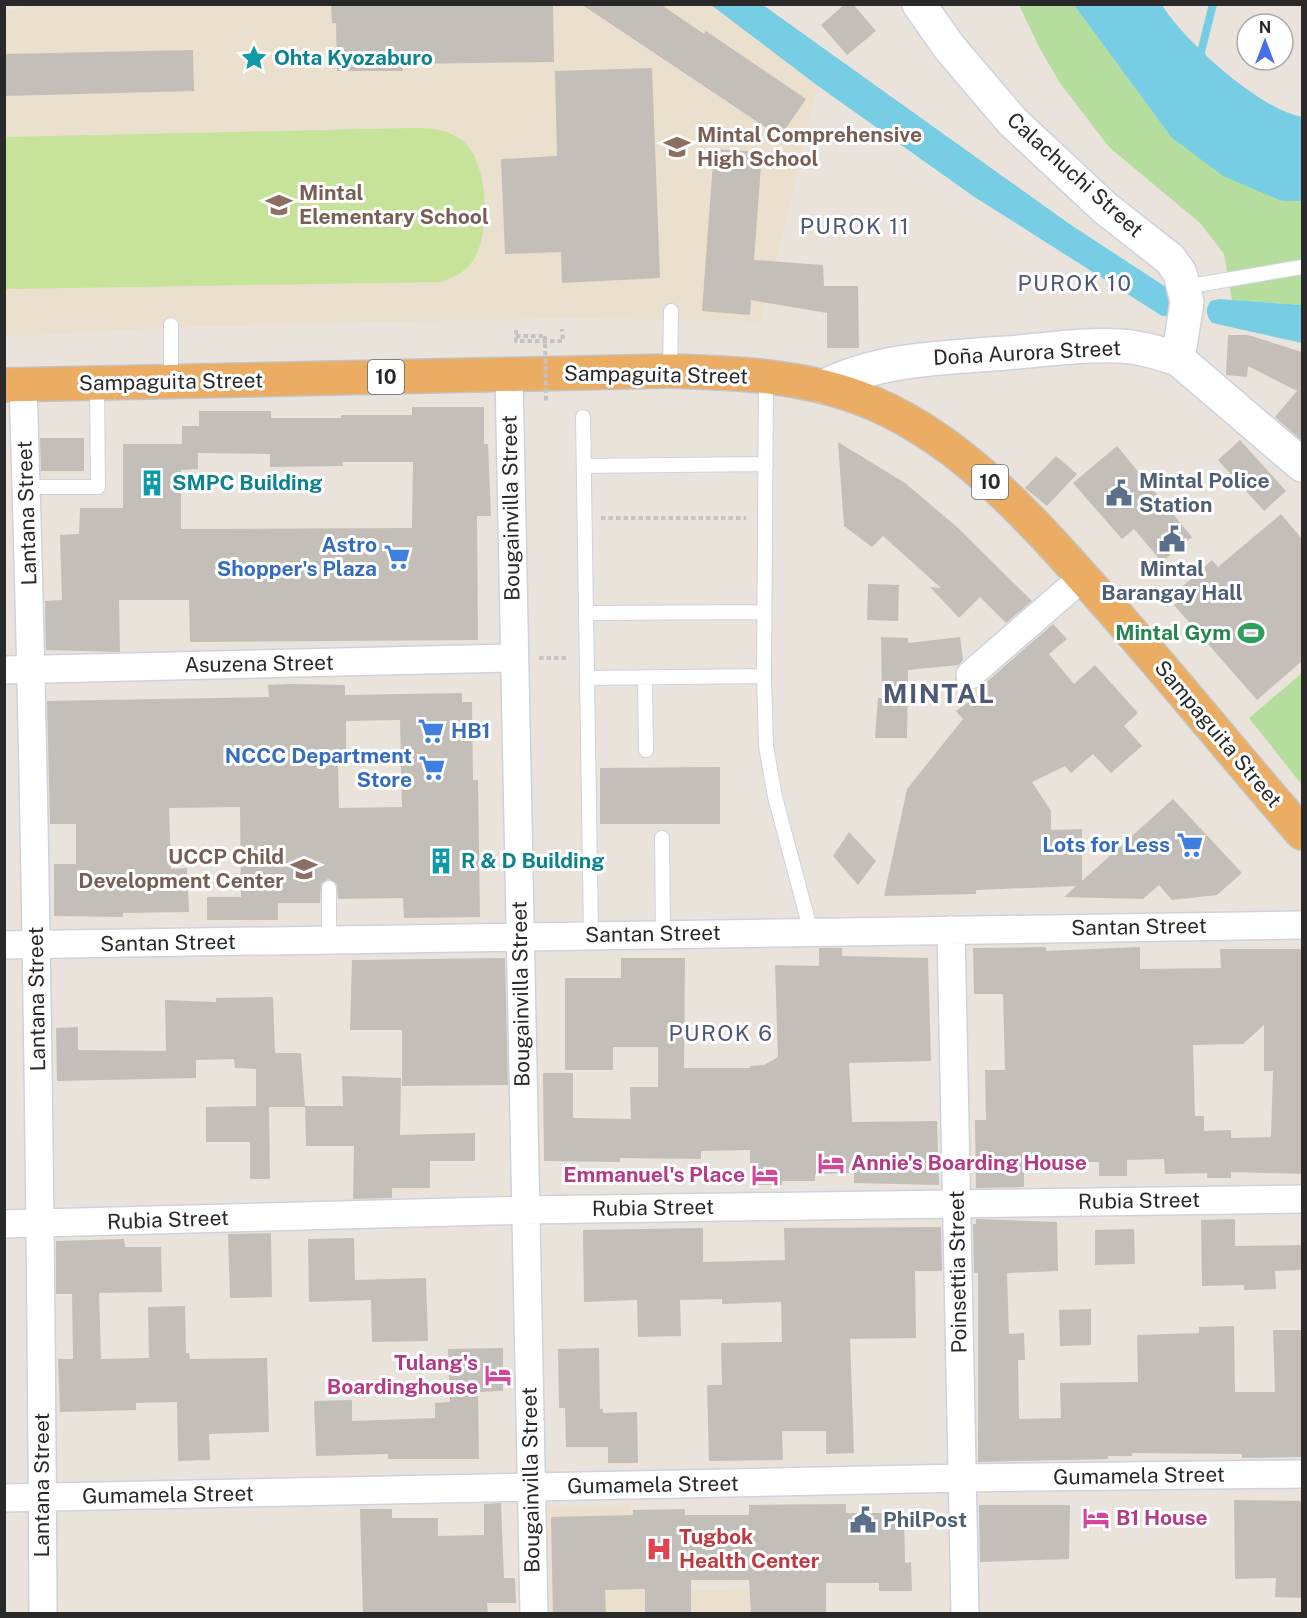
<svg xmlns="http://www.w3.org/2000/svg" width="1307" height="1618" viewBox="0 0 1307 1618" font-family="'Public Sans',sans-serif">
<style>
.education{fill:#ebdfcd}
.green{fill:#b5dd9d}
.pitch{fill:#c7e399}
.water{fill:#77cde4}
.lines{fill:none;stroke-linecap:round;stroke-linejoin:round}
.stream{stroke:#77cde4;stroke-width:8}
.building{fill:#c3beb8;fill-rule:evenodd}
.service-casing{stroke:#ced2dd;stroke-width:16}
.minor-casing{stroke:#ced2dd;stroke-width:30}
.tertiary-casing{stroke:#ced2dd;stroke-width:36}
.secondary-casing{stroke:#ced2dd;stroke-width:36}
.trunk-casing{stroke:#c3c3c3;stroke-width:36}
.path{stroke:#c3c3c3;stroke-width:4;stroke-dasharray:4.5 3;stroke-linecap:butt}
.service{stroke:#fff;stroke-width:14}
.minor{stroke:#fff;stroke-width:27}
.tertiary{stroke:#fff;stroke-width:33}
.secondary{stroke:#fff;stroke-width:33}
.trunk{stroke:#ebac63;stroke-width:33}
.path-bridge{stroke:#c3c3c3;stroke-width:4;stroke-dasharray:4.5 3;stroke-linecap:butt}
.labels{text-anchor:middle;stroke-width:6;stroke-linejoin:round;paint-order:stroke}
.shield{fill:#fff;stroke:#696969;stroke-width:1.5}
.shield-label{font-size:20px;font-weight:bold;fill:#292929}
.culture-label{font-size:21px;font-weight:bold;fill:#0d838f;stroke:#fff;text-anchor:start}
.education-label{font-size:21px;font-weight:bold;fill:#785e54;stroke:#fff;text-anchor:start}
.street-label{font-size:21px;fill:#292929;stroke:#fff}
.service-label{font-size:21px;font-weight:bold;fill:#4e5e75;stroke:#fff;text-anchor:start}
.shop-label{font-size:21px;font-weight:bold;fill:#366cbe;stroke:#fff;text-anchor:end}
.leisure-label{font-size:21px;font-weight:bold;fill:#27864d;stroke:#fff;text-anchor:end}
.hotel-label{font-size:21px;font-weight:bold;fill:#b23c85;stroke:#fff;text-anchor:start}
.health-label{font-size:21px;font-weight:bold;fill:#be3a42;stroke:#fff;text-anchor:start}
.neighbourhood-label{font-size:22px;letter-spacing:1.5px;fill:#4d5776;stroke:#fff}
.district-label{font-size:27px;font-weight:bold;letter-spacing:1.5px;fill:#4d5776;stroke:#fff}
</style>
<rect width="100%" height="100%" fill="#eae3dc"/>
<path class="education" d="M45,4L711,5L818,86L761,321L560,318L173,327L5,337V11Z
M547,1505H631L632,1591L750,1589V1613H550Z"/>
<path class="green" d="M1019,5H1074L1171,137L1282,201H1302V305L1232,300L1224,254L1200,223L1109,147L1060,83L1040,49Z
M1302,673V785L1249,718Z"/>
<path class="pitch" d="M413,128C431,128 450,129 465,143C489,166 491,236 472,262C465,273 453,277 442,282L5,289V137Z"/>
<path class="water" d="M711,5H763L1071,225L1172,291L1170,316H1162L973,196L818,86Z
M1074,5H1162C1185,42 1259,109 1302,117V201H1282L1223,176L1171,137Z
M1219,299L1302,305V343L1212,323C1206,316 1205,308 1211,301Z"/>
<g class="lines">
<path class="stream" d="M1202,61L1201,52L1213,4"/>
</g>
<path class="building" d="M331,4H553L554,62L403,64V71H337L336,23H332Z
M581,4H660L704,34L706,31L806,99L780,137Z
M845,4H853L876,31L847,55L821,25Z
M193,50L194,91L4,96V54Z
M652,68L660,278L562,283L561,252L505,254L501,159L557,156L555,71Z
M714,149L762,152L754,260L823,265L824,286H858L859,348H827V313L751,300L750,315L702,311Z
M1228,335H1248L1302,352V441L1275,417L1297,391L1248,366L1247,377L1226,375Z
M412,407H484V444H488L491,516H477L478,640L190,642L189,600H119L120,652L46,650L45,601L62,600L60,535L79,534L80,508H123V444H182V426H199V411H271V418H341V415H412ZM198,453L270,454V467L343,466L342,462H413L412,528L181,529V470L198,469Z
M40,438H84V471H41Z
M1240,440L1286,491L1264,511L1218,460Z
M838,442L905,483L957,527L1032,601L1006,623L980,597L959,618L930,587L941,588L883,536L872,547L844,526Z
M1117,446L1192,537L1162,562L1134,529L1122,539L1073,483Z
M1056,456L1077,474L1047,506L1025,488Z
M1281,514L1302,539V661L1257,700L1174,605L1189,593L1183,586L1212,560L1218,567Z
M868,584L899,585L898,621L867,620Z
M1053,624L1067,639L1049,654L1074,684L1095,665L1138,713L1124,726L1142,746L1111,773L1093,754L1071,773L1065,766L1032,782L1051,811V830L1082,829V881L1173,799L1242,873L1217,895L1172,900L1159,885L1143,899L1064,897L1076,886L976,890V894L884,896L907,789L963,719L956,711L986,689L982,686Z
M881,637L908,638V643L960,637L963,660L959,665L908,670L907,738H875L878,698H882Z
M291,684L345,685V695L462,693V702H472L473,780H478L480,917L404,918L403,898L338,899L337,884L328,879L321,884L320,903H278V920H207V897H241L240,807L169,808L171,869L187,868L189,912L123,913V917L54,916V864H76V824H50L47,701L269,697L268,685ZM400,720L402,807L339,808L338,764H346V721Z
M720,767V824H600V768Z
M849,832L876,861L858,885L833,856Z
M1046,947V951L1140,947V969L1221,968L1220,949H1302V1174L1231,1172V1178H1207V1173L1165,1174L1164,1159L1127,1160V1176H1099V1162H1024V1187L976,1188L975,1120H986L985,1070H1005L1003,994H974L973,948ZM1264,1025V1071H1273L1271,1137L1231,1138V1130L1204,1131V1116H1195L1193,1045L1243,1044Z
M819,948H842V956L928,958L931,1061L849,1063L852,1122L937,1121L939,1185L854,1183V1173L815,1174V1181H782V1185H750V1150L701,1151V1159L620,1158V1162L544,1161L543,1073H573V1118L631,1119L630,1087H658V1047H613V1070H565V978H621V958H685L684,1068H750V1066L764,1065L778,1057L775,965L819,966Z
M505,958L508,1085L402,1086V1030H350L352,960Z
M273,997L275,1053H301L305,1107H269L270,1179H250V1142H206V1107L256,1106V1069L235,1068L234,1059L196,1060V1078L57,1081L56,1028L78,1027V1050L166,1051L165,1000L216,1002V998Z
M342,1076L401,1078L400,1135L475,1133V1161H430V1188H392V1198L353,1199L354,1146H306L305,1106H343Z
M976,1219L1057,1222L1058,1271L1007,1273L1009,1334L1024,1333L1025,1360H1018L1019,1419L1061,1418L1060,1383L1138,1382L1137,1335L1199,1333V1327L1234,1326L1235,1392H1275L1273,1330H1302V1457L1242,1458V1454L1132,1453V1456H1108V1459L978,1462V1273H974L973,1224H976Z
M1235,1219V1246L1302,1245V1270L1275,1271L1276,1289L1244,1290V1285L1202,1286L1201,1220Z
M941,1227L942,1271H915L916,1338L850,1339L854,1453L826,1454V1431H782L783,1460L709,1461L707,1385H722L721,1343L782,1342L781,1302L722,1304V1299L680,1300L681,1336L638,1337L637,1300L584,1302L583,1230L703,1228V1262L785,1260L784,1228Z
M1134,1229L1135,1264L1095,1265V1230Z
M271,1233L272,1297L230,1298L228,1234Z
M354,1238L355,1280L426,1278L428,1341L372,1342L371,1300L309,1302L308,1239Z
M124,1239L125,1247H161L162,1292L99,1293L101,1359L149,1358L148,1307L185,1306L186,1353H189L190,1359L267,1358L269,1432L209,1434L210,1460L178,1461L177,1402L136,1403V1410L60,1412L58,1359H73L72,1294H56V1241Z
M1091,1309V1345L1060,1346L1059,1310Z
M503,1348V1391L478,1392L479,1459H388V1454L316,1456L314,1401L352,1400V1421L435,1418V1403L450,1402L448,1349Z
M599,1348L600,1409H603V1413L637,1412L638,1463H608V1447H566L565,1408H559L558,1349Z
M1234,1500L1302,1501V1598L1275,1597L1276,1578L1235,1579Z
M501,1503L504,1578H515L516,1603H487L488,1614H363L360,1509H392V1518H438V1536L484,1535V1504Z
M846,1504V1513H904L905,1563L911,1562L912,1591H879V1583H826V1614H751L749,1580H691V1614H645V1589L605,1590L606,1614H553L551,1517L633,1515V1510L685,1509V1515H749V1505Z
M979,1505H1070L1069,1559L980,1562Z"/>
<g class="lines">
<g class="service-casing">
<path id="service" d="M1185,287L1302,267
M171,325V381
M670,371L671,311
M766,377L764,676L766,746L775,797L811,932
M583,417L591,935
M584,466L766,464
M26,487H98L97,384
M586,613L764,612
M587,678L764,676
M645,678L646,750
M662,838L663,934
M329,888V940"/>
</g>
<g class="minor-casing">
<path id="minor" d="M509,375L534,1614
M23,385C36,795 41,1204 43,1614
M4,670L514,658
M970,675L1083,577
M951,930L965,1614
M4,945L1302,925
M4,1224L525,1210L1302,1199
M4,1498L962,1478L1302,1474"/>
</g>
<g class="tertiary-casing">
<path id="tertiary" d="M823,387C880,358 943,358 1006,353C1044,350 1082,344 1120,346C1140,347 1159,353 1178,359"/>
</g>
<g class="secondary-casing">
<path id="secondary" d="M919,4L949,47L1012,121L1105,208L1170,259L1180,273L1187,302L1178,359L1302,465"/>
</g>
<g class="trunk-casing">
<path id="trunk" d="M4,385L670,371C732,373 798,375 857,397C955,432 1029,517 1096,592C1167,671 1233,754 1302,833"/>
</g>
<path class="path" d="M516,330V341H563L562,329
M516,336H545
M601,518H746
M539,658H568"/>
<use href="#service" class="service"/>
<use href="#minor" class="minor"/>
<use href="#tertiary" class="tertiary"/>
<use href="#secondary" class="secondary"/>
<use href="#trunk" class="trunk"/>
<path class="path-bridge" d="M545,336L546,403"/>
</g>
<defs>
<g id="sight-bare" transform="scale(2.07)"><path d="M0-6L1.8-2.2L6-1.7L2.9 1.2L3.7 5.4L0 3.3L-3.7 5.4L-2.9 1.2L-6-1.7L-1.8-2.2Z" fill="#0f9aa8" stroke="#fff" stroke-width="2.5" paint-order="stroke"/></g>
<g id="school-bare" transform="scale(2.07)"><path d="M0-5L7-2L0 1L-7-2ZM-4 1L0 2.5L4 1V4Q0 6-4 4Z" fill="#8d6e63" stroke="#fff" stroke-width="2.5" paint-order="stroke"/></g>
<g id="building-bare" transform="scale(2.07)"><path d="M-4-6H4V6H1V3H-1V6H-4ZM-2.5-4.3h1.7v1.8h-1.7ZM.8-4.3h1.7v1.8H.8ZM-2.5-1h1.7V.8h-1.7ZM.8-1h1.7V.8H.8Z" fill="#0f9aa8" stroke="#fff" stroke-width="2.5" paint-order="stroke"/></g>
<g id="civic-bare" transform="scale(2.07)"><path d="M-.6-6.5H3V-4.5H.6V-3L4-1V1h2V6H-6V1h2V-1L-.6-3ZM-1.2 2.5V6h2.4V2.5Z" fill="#5c6f8a" stroke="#fff" stroke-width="2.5" paint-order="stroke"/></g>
<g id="supermarket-bare" transform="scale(2.07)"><path d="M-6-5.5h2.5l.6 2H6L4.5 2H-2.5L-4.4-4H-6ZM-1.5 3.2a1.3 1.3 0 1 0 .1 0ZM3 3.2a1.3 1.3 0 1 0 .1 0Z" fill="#3f7fe0" stroke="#fff" stroke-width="2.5" paint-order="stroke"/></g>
<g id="stadium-bare" transform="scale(2.07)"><path d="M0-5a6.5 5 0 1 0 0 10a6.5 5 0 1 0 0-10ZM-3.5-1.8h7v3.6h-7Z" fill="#2e9e5b" stroke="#fff" stroke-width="2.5" paint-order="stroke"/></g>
<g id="hotel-bare" transform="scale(2.07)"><path d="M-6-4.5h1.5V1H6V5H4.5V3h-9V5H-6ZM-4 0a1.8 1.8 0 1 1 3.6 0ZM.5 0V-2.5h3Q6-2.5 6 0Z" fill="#d1479c" stroke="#fff" stroke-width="2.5" paint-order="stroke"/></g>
<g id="hospital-bare" transform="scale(2.07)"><path d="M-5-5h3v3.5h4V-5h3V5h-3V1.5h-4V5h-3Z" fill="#e0444e" stroke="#fff" stroke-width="2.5" paint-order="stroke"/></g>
</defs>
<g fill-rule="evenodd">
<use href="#sight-bare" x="254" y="58"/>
<use href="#school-bare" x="677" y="147"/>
<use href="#school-bare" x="279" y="205"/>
<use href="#building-bare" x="152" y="483"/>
<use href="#civic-bare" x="1119" y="493"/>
<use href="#civic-bare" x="1172" y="539"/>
<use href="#supermarket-bare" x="397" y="557"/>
<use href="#stadium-bare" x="1251" y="633"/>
<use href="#supermarket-bare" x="431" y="731"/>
<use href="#supermarket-bare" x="432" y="768"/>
<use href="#supermarket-bare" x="1190" y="845"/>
<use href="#building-bare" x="441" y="861"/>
<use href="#school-bare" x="304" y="869"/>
<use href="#hotel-bare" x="831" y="1163"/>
<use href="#hotel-bare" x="765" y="1175"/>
<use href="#hotel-bare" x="498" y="1375"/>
<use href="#hotel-bare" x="1096" y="1518"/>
<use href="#civic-bare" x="863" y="1520"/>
<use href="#hospital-bare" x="659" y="1549"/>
</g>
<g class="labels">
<g class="shield">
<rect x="368" y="360" width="36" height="34" rx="4.5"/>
<rect x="972" y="465" width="36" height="34" rx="4.5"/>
</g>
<g class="shield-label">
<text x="386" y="384">10</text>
<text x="990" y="489">10</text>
</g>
<g class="culture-label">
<text x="274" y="65">Ohta Kyozaburo</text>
<text x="172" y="490">SMPC Building</text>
<text x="461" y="868">R &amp; D Building</text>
</g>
<g class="education-label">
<text x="697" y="142">Mintal Comprehensive<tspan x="697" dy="24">High School</tspan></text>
<text x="299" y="200">Mintal<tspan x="299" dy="24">Elementary School</tspan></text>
<text x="284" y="864" text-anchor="end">UCCP Child<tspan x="284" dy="24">Development Center</tspan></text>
</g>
<g class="street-label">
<text transform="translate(1075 175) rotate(42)" y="7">Calachuchi Street</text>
<text transform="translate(1027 353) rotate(-3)" y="7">Doña Aurora Street</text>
<text transform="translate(656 375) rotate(1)" y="7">Sampaguita Street</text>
<text transform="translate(171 382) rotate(-1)" y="7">Sampaguita Street</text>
<text transform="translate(511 508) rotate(-91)" y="7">Bougainvilla Street</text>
<text transform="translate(27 513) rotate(-92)" y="7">Lantana Street</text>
<text transform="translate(259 664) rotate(-1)" y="7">Asuzena Street</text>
<text transform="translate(1218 734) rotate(50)" y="7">Sampaguita Street</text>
<text transform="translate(1139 927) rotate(-1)" y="7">Santan Street</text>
<text transform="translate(653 934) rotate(-1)" y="7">Santan Street</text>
<text transform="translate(168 943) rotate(-1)" y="7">Santan Street</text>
<text transform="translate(521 994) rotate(-91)" y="7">Bougainvilla Street</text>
<text transform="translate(37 999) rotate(-91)" y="7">Lantana Street</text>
<text transform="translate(1139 1201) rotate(-1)" y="7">Rubia Street</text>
<text transform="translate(653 1208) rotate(-1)" y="7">Rubia Street</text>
<text transform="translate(168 1220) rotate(-2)" y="7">Rubia Street</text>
<text transform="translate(958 1272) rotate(-91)" y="7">Poinsettia Street</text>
<text transform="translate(1139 1476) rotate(-1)" y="7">Gumamela Street</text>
<text transform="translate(531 1480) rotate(-91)" y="7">Bougainvilla Street</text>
<text transform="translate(42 1485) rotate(-90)" y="7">Lantana Street</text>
<text transform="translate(653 1485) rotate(-1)" y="7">Gumamela Street</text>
<text transform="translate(168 1495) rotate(-1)" y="7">Gumamela Street</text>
</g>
<g class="service-label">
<text x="1139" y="488">Mintal Police<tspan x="1139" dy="24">Station</tspan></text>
<text x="1172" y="576" text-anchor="middle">Mintal<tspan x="1172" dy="24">Barangay Hall</tspan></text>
<text x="883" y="1527">PhilPost</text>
</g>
<g class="shop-label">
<text x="377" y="552">Astro<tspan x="377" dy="24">Shopper's Plaza</tspan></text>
<text x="451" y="738" text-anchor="start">HB1</text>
<text x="412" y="763">NCCC Department<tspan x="412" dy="24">Store</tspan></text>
<text x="1170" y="852">Lots for Less</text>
</g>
<g class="leisure-label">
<text x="1231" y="640">Mintal Gym</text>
</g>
<g class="hotel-label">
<text x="851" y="1170">Annie's Boarding House</text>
<text x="745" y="1182" text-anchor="end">Emmanuel's Place</text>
<text x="478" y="1370" text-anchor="end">Tulang's<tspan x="478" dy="24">Boardinghouse</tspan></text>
<text x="1116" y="1525">B1 House</text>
</g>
<g class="health-label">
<text x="679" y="1544">Tugbok<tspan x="679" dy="24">Health Center</tspan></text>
</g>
<g class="neighbourhood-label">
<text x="855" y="234">PUROK 11</text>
<text x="1075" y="291">PUROK 10</text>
<text x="721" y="1041">PUROK 6</text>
</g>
<g class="district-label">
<text x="939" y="703">MINTAL</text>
</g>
</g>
<rect width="1307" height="1618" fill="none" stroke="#292929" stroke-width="12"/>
<g transform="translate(1265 42)"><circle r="28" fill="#ffffff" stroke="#a9a9a9" stroke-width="1.5"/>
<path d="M0-4.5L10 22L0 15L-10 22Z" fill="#486feb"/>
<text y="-9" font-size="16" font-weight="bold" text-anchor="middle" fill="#292929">N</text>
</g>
</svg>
